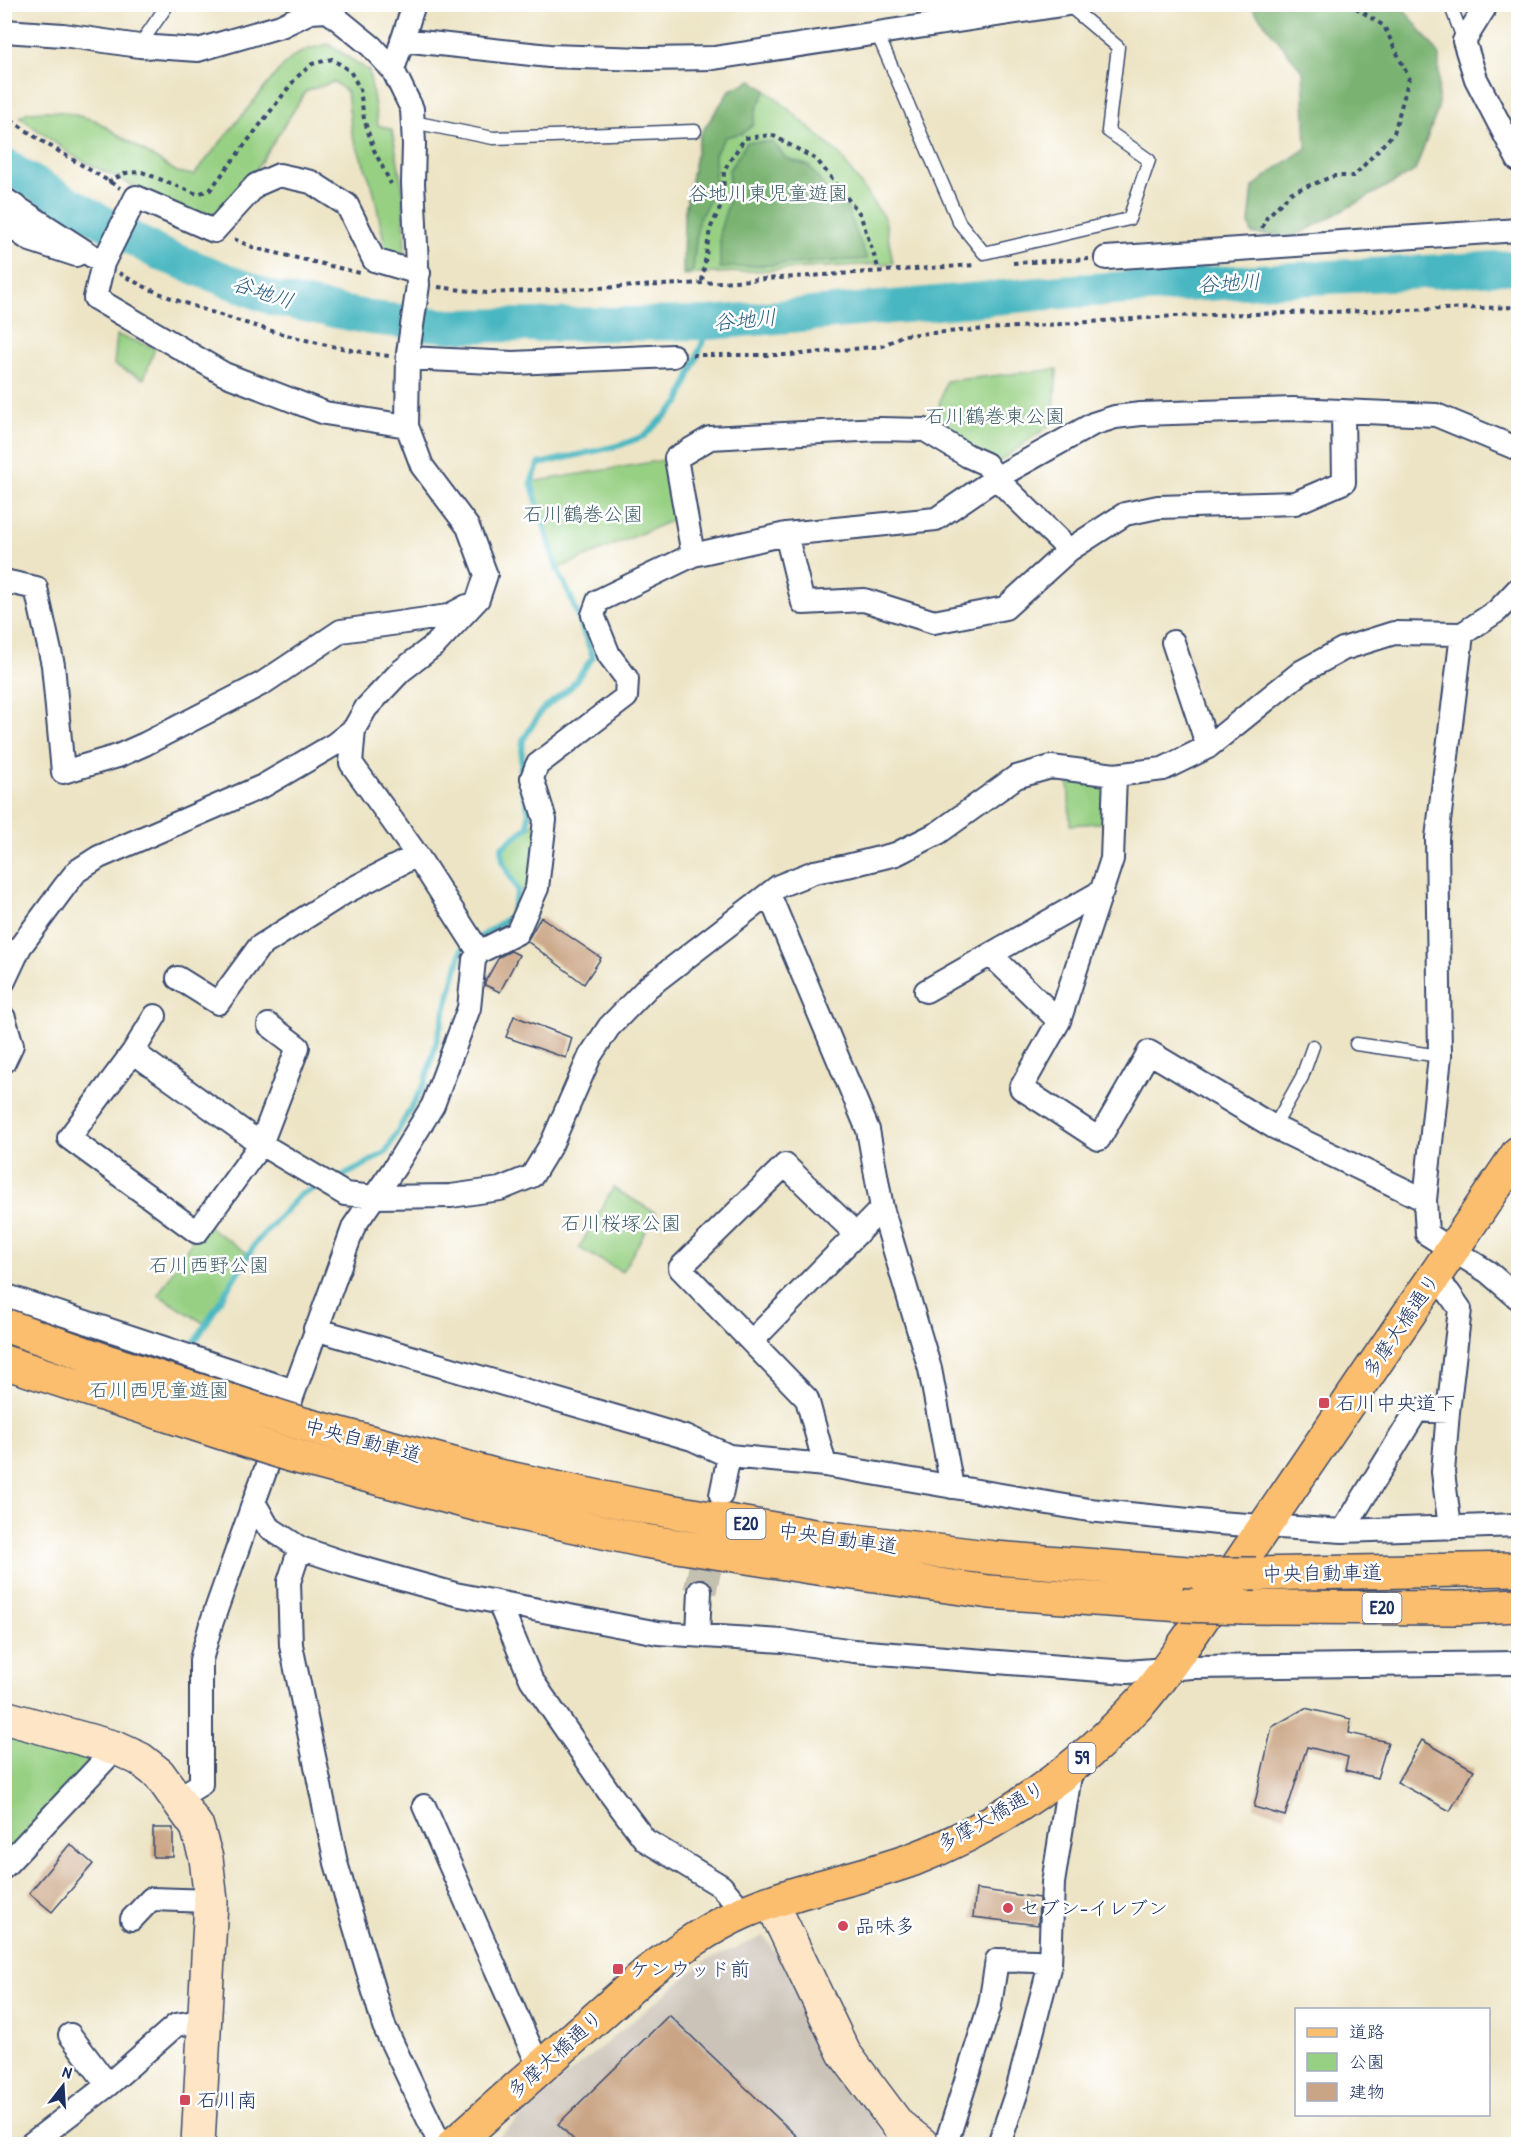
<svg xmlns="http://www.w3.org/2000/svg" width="1523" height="2149" viewBox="0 0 1523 2149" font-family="'Patrick Hand','Klee One',sans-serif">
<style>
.industrial{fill:#cbc3b8}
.green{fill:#97d083;stroke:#598070;stroke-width:1.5}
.forest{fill:#79b271;stroke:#4a7068;stroke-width:1.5}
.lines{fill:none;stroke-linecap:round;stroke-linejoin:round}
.stream{stroke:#48b7c1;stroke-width:6}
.river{stroke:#48b7c1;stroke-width:34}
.building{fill:#caa585}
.secondary-tunnel{stroke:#c3c0b0;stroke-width:33;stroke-dasharray:33 16;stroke-linecap:butt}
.lane-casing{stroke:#3a4a6d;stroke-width:15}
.street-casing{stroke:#3a4a6d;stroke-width:26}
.secondary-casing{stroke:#3a4a6d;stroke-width:36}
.primary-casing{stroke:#3a4a6d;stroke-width:36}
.highway-casing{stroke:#3a4a6d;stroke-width:36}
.path{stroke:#3a4a6d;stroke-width:4;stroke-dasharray:4.5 4.5;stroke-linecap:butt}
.lane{stroke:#fff;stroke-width:12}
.street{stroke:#fff;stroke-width:22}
.secondary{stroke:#fde5c5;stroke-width:33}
.primary{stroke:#fbbd6e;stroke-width:33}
.highway{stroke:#fbbd6e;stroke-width:33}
.rail{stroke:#1b2f5e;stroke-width:4.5}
.highway-bridge-casing{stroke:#3a4a6d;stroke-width:36;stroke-linecap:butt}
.highway-bridge{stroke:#fbbd6e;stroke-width:33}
.poi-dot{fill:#d1495b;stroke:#fff;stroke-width:2}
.labels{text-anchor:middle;stroke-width:5;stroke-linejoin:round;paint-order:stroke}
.shield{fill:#fff;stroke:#5f6d8e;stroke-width:1.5}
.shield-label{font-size:18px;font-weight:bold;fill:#1b2f5e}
.park-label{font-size:20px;fill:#405f69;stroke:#fff}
.street-label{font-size:20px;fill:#1b2f5e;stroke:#fff}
.poi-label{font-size:20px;fill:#1b2f5e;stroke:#fff;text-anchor:start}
.water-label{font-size:21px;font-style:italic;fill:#2b5f81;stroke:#fff}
</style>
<rect width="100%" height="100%" fill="#fff"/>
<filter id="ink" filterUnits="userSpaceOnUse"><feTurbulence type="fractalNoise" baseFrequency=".0167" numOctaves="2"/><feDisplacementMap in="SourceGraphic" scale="12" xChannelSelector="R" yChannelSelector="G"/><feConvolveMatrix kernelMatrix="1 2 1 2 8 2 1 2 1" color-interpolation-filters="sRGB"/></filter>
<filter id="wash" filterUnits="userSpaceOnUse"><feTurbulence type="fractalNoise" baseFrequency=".008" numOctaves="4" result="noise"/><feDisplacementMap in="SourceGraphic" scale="24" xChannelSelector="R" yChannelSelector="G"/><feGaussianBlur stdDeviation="1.35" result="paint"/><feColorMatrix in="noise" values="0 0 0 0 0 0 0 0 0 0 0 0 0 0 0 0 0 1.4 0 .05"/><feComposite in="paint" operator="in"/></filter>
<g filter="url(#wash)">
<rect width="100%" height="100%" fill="#ede4c5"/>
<path class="industrial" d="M764,1936L785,1965L832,2058L892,2144H491L554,2086L705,1961Z"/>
<path class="green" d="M328,44L369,71L378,125L392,130L404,195L405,261L387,256L373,188L352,134L347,92L334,82L306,91L254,173L217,216L202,220L73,156L20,117L28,112L46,111L63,112L95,120L177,172L194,175L278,71L294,56L309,49Z
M752,80L776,98L840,155L885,219L893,263L683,275L684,216L700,135L730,90Z
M117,335L155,348L144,379L114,365Z
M1057,369L1053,423L997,463L934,423L946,381Z
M676,458L685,515L557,569L531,482Z
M1068,769L1115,775L1113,822L1070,825Z
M545,820L537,888L518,891L503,862L502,847L528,827Z
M613,1188L656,1213L622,1272L579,1248Z
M203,1223L249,1254L205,1324L158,1295Z
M5,1731L104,1761L5,1867Z"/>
<path class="forest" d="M1250,5H1401L1439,54L1438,109L1415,171L1296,236L1252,234L1249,223L1253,187L1270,173L1306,148L1303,72Z
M752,80L766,90L756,110L753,125L743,133L725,137L715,154V191L698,221L693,271L683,275L684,216L700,135L730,90Z
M747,142H773L786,158L809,166L828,192L844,201L867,259L720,268V230L729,201V170Z"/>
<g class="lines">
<path class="stream" d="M334,1180L359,1168L386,1152L425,1083L462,949L510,917L518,891L503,862L502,847L528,827L529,812L520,778L523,740L542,710L571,687L593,657L570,595L557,569L531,482L539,464L621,445L644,436L679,403L710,323
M191,1348L257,1241L300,1195L319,1186"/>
<path class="river" d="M4,164L18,174L158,253L274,299L371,318L449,326L710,323L1073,291L1518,267"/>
</g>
<g id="blocks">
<path class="building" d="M541,917L601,958L584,984L527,941Z
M511,951L519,955L500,992L485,985V982L499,957Z
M514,1016L572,1038L566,1058L506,1037Z
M1305,1708L1351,1719L1349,1733L1388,1742L1377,1778L1345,1770L1348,1757L1307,1747L1285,1816L1254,1807L1272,1727Z
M1422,1740L1474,1770L1450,1811L1397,1782Z
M153,1828H173V1857H153Z
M70,1844L93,1864L52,1912L29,1893Z
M976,1889L1039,1898L1038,1925L973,1917Z
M669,2015L806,2145H579L558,2124Z"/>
</g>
</g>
<g filter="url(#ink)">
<use href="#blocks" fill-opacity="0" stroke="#3a4a6d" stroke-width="1.5"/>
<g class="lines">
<path class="secondary-tunnel" d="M700,1591L715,1523"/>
<g class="lane-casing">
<path id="lane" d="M1450,4L1464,41
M877,33L959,222L984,253L1129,219L1149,160L1108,131L1118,47L1068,5
M139,46L168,4
M413,122L493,138L695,131
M1356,1044L1440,1056
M1274,1127L1302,1077L1313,1046"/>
</g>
<g class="street-casing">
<path id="street" d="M1487,4L1464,41L1476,79L1518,160
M4,31L63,35L139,46L198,50L281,26L310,12L328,11L371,46L393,70
M402,40L549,56L643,59L714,58L1068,4
M4,199L103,263
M4,222L30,240L76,255
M1106,258L1518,230
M408,358L513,363L673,356
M407,426L325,413L224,374L95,298L103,263L136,197L214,231L256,185L279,175L311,182L347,205L374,260L419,273
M1518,449L1436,415L1293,409L1141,414L1115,417L1093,424L996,478L936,519L786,534L693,555L598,601L593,615L609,655L627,679L626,697L537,765L532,778L545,820L537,888L517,933L479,952L474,960L469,1008L433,1105L395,1167L354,1226L254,1502L268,1527L300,1548L351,1565L455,1594L658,1633L783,1641L854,1651L1127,1672L1192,1667L1518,1663
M786,534L803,603L864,600L934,622L1005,608L1069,550L1125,514L1158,507L1295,503L1344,482L1343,411
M693,555L676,458L710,438L879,429L925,430L968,456L986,464L996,478L1069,550
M4,581L36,588L53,665L63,772L118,756L145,744L263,683L341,631L448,616L467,606
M1462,634L1437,838L1440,1056L1425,1200L1427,1234L1488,1272L1518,1298
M1173,642L1208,747
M354,729L351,763L417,855L479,952
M1115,775L1112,859L1059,1021L1021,1088L1099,1139L1149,1052L1274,1127L1425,1200
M769,894L868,1130L882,1208L930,1369L952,1487
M991,955L1059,1021
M178,978L218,1003L259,947L344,893L417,855
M4,981L20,947L65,886L77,871L99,857L263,786L335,744L354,729L366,708L401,671L436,644L478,599L486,575L468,527L422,466L407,426L408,353L418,285L413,183L414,144L412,109L393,70L414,4
M926,991L1102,891
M155,1016L133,1052L69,1138L197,1232L261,1144L298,1047L269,1025
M4,1018L12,1045L4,1062
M133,1052L261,1144L345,1194L375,1197L451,1196L500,1189L532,1176L552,1143L590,1056L609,1027L648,987L779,886L814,872L847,866L896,854L938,833L1016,777L1051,767L1115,775L1163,769L1208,747L1301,672L1343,649L1394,633L1462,634L1497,611L1518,589
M1433,1277L1449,1293L1460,1309L1448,1412L1443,1472L1450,1528
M4,1295L294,1391
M315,1329L692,1439L729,1456L825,1465L1089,1510L1218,1523L1343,1531L1518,1525
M752,1341L882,1208
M825,1465L807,1399L680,1268L785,1165L856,1234
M721,1495L729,1456
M1343,1531L1417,1410L1448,1412
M300,1548L289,1582L291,1645L336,1863L384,2026L440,2144
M499,1603L531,1679L609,1792L645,1840L721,1886L744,1913
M698,1634L700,1591
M178,1798L201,1784V1660L211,1624L254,1502
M424,1806L540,2069
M4,1867L116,1748
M132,1919L151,1899L211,1901
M70,2035L108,2085
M31,2144L108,2085L176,2025L206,2020
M946,2144L990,2005L997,1960L1036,1961L1050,1964
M999,2144L1017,2091L1050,1964L1053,1883L1071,1769"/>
</g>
<g class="secondary-casing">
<path id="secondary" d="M4,1717L116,1748L140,1759L159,1774L197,1827L206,1858L211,1901L198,2144
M772,1903L844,2053L898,2125L922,2144"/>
</g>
<g class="primary-casing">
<path id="primary" d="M454,2144L648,1972C678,1950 710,1927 744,1912C799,1889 859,1879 914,1859C1000,1826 1079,1769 1141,1702C1160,1680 1176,1656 1193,1632L1518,1153"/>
</g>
<g class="highway-casing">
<path id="highway" d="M299,1423L494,1475L646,1507L814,1536L995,1558L1201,1574
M290,1455L479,1505L645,1541L810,1567L990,1592L1182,1605
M1256,1574L1518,1569
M1244,1607L1458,1608L1518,1605"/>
</g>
<path class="path" d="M4,115L40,140L120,188
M108,182L126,173L142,172L197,194L210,190L296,78L312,64L332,59L350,71L360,89L364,119L374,150L391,184
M1262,228L1267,217L1292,192L1334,176H1354L1394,133L1409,78L1384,26L1350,4
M234,239L255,248L360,273
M1013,263L1089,259
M119,273C154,294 192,306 230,318C282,335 335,349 389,356
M702,281L710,229L723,202L724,170L745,138L772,135L817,160L860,214L879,270
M438,287L487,293L705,283L975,265
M692,355H791L883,346L903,335L1175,316L1518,307"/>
<use href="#lane" class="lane"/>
<use href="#street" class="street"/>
<use href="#secondary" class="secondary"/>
<use href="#primary" class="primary"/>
<use href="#highway" class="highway"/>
<path class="rail" d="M1509,2144L1518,2135"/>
<g class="highway-bridge-casing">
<path id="highway-bridge" d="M4,1325L109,1362L299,1423
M4,1362L290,1455
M1201,1574H1256
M1182,1605L1244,1607"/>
</g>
<use href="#highway-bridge" class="highway-bridge"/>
</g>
</g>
<g class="poi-dot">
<rect x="1318" y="1397" width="12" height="12" rx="3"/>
<circle cx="1008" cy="1908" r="6"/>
<circle cx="843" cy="1926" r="6"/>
<rect x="612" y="1963" width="12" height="12" rx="3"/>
<rect x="179" y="2094" width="12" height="12" rx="3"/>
</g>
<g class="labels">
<g class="shield">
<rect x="726.5" y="1509" width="39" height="30" rx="4.5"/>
<rect x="1362.5" y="1593" width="39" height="30" rx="4.5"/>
<rect x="1068.5" y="1743" width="27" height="30" rx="4.5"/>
</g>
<g class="shield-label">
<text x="746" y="1530">E20</text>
<text x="1382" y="1614">E20</text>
<text x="1082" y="1764">59</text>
</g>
<g class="park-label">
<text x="768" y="200">谷地川東児童遊園</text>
<text x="995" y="423">石川鶴巻東公園</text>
<text x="583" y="521">石川鶴巻公園</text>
<text x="621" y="1230">石川桜塚公園</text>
<text x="209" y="1272">石川西野公園</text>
<text x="159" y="1397">石川西児童遊園</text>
</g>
<g class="street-label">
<text transform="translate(1401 1325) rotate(-56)" y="7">多摩大橋通り</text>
<text transform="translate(363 1440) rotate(15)" y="7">中央自動車道</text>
<text transform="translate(838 1538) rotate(8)" y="7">中央自動車道</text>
<text transform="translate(1322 1573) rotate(-1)" y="7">中央自動車道</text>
<text transform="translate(991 1816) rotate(-30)" y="7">多摩大橋通り</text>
<text transform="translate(555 2054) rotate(-42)" y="7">多摩大橋通り</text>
</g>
<g class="poi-label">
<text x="1336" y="1410">石川中央道下</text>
<text x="1020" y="1915">セブン-イレブン</text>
<text x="855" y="1933">品味多</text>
<text x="630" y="1976">ケンウッド前</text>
<text x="197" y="2107">石川南</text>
</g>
<g class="water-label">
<text transform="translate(1229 283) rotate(-3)" y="7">谷地川</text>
<text transform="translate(263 292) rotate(18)" y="7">谷地川</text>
<text transform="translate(745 320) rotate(-5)" y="7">谷地川</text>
</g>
</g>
<rect width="1523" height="2149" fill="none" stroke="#fff" stroke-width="24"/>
<rect x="1295" y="2008" width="195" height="108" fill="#ffffff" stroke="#a4acbf" stroke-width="1.5"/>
<rect x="1307" y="2028" width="30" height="9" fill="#fbbd6e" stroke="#a4acbf" stroke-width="1.5"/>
<text x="1349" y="2038" font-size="18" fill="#1b2f5e">道路</text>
<rect x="1307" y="2053" width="30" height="18" fill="#97d083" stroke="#a4acbf" stroke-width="1.5"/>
<text x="1349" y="2068" font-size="18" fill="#1b2f5e">公園</text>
<rect x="1307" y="2083" width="30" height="18" fill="#caa585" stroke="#a4acbf" stroke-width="1.5"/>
<text x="1349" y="2098" font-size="18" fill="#1b2f5e">建物</text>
<g transform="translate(63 2086) rotate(17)" stroke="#ffffff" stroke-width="4.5" paint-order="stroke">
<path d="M0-4.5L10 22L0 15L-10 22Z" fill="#1b2f5e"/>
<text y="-9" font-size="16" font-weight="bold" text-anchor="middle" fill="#1b2f5e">N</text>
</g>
</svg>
